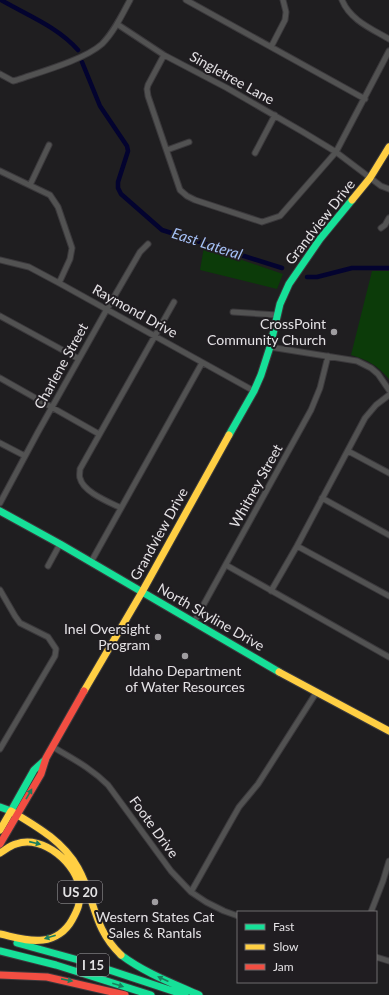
<svg xmlns="http://www.w3.org/2000/svg" width="389" height="995" viewBox="0 0 389 995" font-family="Lato,sans-serif">
<style>
.green{fill:#0c3b09}
.lines{fill:none;stroke-linecap:round;stroke-linejoin:round}
.canal{stroke:#03032f;stroke-width:4.5}
.street-casing{stroke:#3b393c;stroke-width:7}
.fast-casing{stroke:#3b393c;stroke-width:9}
.slow-casing{stroke:#3b393c;stroke-width:9}
.jam-casing{stroke:#3b393c;stroke-width:9}
.street{stroke:#525252;stroke-width:5}
.fast{stroke:#16e098;stroke-width:7}
.slow{stroke:#ffcf43;stroke-width:7}
.jam{stroke:#f24e42;stroke-width:7}
.oneway{fill:#1b7e5c}
.poi-dot{fill:#9f9da0;stroke:#201d21;stroke-width:1.5}
.labels{text-anchor:middle;stroke-width:4;stroke-linejoin:round;paint-order:stroke}
.shield{fill:#201d21;stroke:#a9a7aa;stroke-width:1}
.shield-label{font-size:13px;font-weight:bold;fill:#e4e2e5}
.street-label{font-size:14px;fill:#e4e2e5;stroke:#201d21}
.poi-label{font-size:14px;fill:#e4e2e5;stroke:#201d21;text-anchor:end}
.water-label{font-size:15px;font-style:italic;fill:#a5c1f6;stroke:#201d21}
</style>
<rect width="100%" height="100%" fill="#1f1e20"/>
<path class="green" d="M204,247L283,274L277,289L200,270Z
M372,271H389V379C377,365 368,360 351,355Z"/>
<g class="lines">
<path class="canal" d="M1,0C27,15 58,27 78,50
M82,62L100,106L127,146L128,151L118,182V188L121,194L162,230L282,268
M307,277H317L352,268H389"/>
<g class="street-casing">
<path id="street" d="M186,0L365,99
M342,0C350,20 372,29 389,39
M117,24L164,55L227,88L303,132L336,152L381,186L389,189
M271,47L285,20L286,12L283,0
M164,55L148,85L147,89L148,96L180,190L187,196L195,200L262,222L280,216L336,152L389,51
M0,74L13,81L17,80C40,72 84,60 102,44C114,32 122,15 130,0
M167,150L189,142
M255,153L275,115
M0,171L50,195L58,207L72,248L70,259L59,283
M30,185L49,145
M381,228L385,225L389,218
M0,260L29,267L59,283L254,391
M233,312L277,315
M0,316L79,359
M270,347L357,361L371,368L378,374L389,390
M0,378L99,434
M0,443L25,456
M348,451L389,473
M322,498L389,535
M0,503L38,432L107,309L140,252L148,244
M121,508C109,502 83,492 80,478C79,476 80,472 80,469L174,302
M297,546L389,596
M91,562L202,363
M226,565L389,657
M48,566L60,544
M0,590L15,616L20,623L48,637L56,649L55,656L0,749
M271,591L297,546L365,418L376,405L389,395
M194,622L311,410L320,388L328,356
M53,747C73,759 91,768 108,785L171,871L191,892L206,902L224,911L238,916
M191,892L231,821L239,807L258,784L316,693
M371,912L383,881L389,861
M376,957L389,961"/>
</g>
<g class="fast-casing">
<path id="fast" d="M229,435L254,391L261,375L270,347L280,304L289,284L320,239L352,200
M0,511L60,544L279,672
M0,807L11,811L34,770L45,760
M17,943L82,961L185,995
M0,951L56,965L151,995
M121,955C145,973 172,983 199,995"/>
</g>
<g class="slow-casing">
<path id="slow" d="M352,200L370,178L389,147
M279,672L389,731
M84,691L142,592L229,435
M0,830L11,811C36,826 63,841 78,868C96,900 92,927 121,955
M0,853C5,850 11,845 16,844C43,834 78,864 80,891C81,903 77,911 72,920C66,931 55,939 43,940C28,942 14,937 0,934"/>
</g>
<g class="jam-casing">
<path id="jam" d="M0,844L41,774L46,758L84,691
M0,975L47,977L125,995"/>
</g>
<use href="#street" class="street"/>
<use href="#fast" class="fast"/>
<use href="#slow" class="slow"/>
<use href="#jam" class="jam"/>
</g>
<defs><path id="oneway-solid" d="M-6-.8H1V-3.2L6.5 0L1 3.2V.8H-6Z"/></defs>
<g class="oneway">
<use href="#oneway-solid" transform="translate(29 794) rotate(-60)"/>
<use href="#oneway-solid" transform="translate(35 843) rotate(13)"/>
<use href="#oneway-solid" transform="translate(50 937) rotate(162)"/>
<use href="#oneway-solid" transform="translate(163 979) rotate(-155)"/>
<use href="#oneway-solid" transform="translate(67 980) rotate(11)"/>
<use href="#oneway-solid" transform="translate(118 985) rotate(17)"/>
</g>
<g class="poi-dot">
<circle cx="334" cy="332" r="4"/>
<circle cx="158" cy="637" r="4"/>
<circle cx="185" cy="656" r="4"/>
<circle cx="155" cy="902" r="4"/>
</g>
<g class="labels">
<g class="shield">
<rect x="58" y="881" width="44" height="22" rx="3"/>
<rect x="77" y="954" width="32" height="22" rx="3"/>
</g>
<g class="shield-label">
<text x="80" y="897">US 20</text>
<text x="93" y="970">I 15</text>
</g>
<g class="street-label">
<text transform="translate(232 78) rotate(29)" y="5">Singletree Lane</text>
<text transform="translate(320 222) rotate(-52)" y="5">Grandview Drive</text>
<text transform="translate(135 311) rotate(29)" y="5">Raymond Drive</text>
<text transform="translate(61 366) rotate(-61)" y="5">Charlene Street</text>
<text transform="translate(256 486) rotate(-61)" y="5">Whitney Street</text>
<text transform="translate(159 534) rotate(-61)" y="5">Grandview Drive</text>
<text transform="translate(211 617) rotate(30)" y="5">North Skyline Drive</text>
<text transform="translate(154 827) rotate(54)" y="5">Foote Drive</text>
</g>
<g class="poi-label">
<text x="326" y="329">CrossPoint<tspan x="326" dy="16">Community Church</tspan></text>
<text x="150" y="634">Inel Oversight<tspan x="150" dy="16">Program</tspan></text>
<text x="185" y="676" text-anchor="middle">Idaho Department<tspan x="185" dy="16">of Water Resources</tspan></text>
<text x="155" y="922" text-anchor="middle">Western States Cat<tspan x="155" dy="16">Sales &amp; Rantals</tspan></text>
</g>
<g class="water-label">
<text transform="translate(207 244) rotate(18)" y="5">East Lateral</text>
</g>
</g>
<rect x="237" y="911" width="140" height="72" fill="#201d21" stroke="#6e6c6f"/>
<rect x="245" y="924" width="20" height="6" fill="#16e098" stroke="#6e6c6f"/>
<text x="273" y="931" font-size="12" fill="#e4e2e5">Fast</text>
<rect x="245" y="944" width="20" height="6" fill="#ffcf43" stroke="#6e6c6f"/>
<text x="273" y="951" font-size="12" fill="#e4e2e5">Slow</text>
<rect x="245" y="964" width="20" height="6" fill="#f24e42" stroke="#6e6c6f"/>
<text x="273" y="971" font-size="12" fill="#e4e2e5">Jam</text>
</svg>
